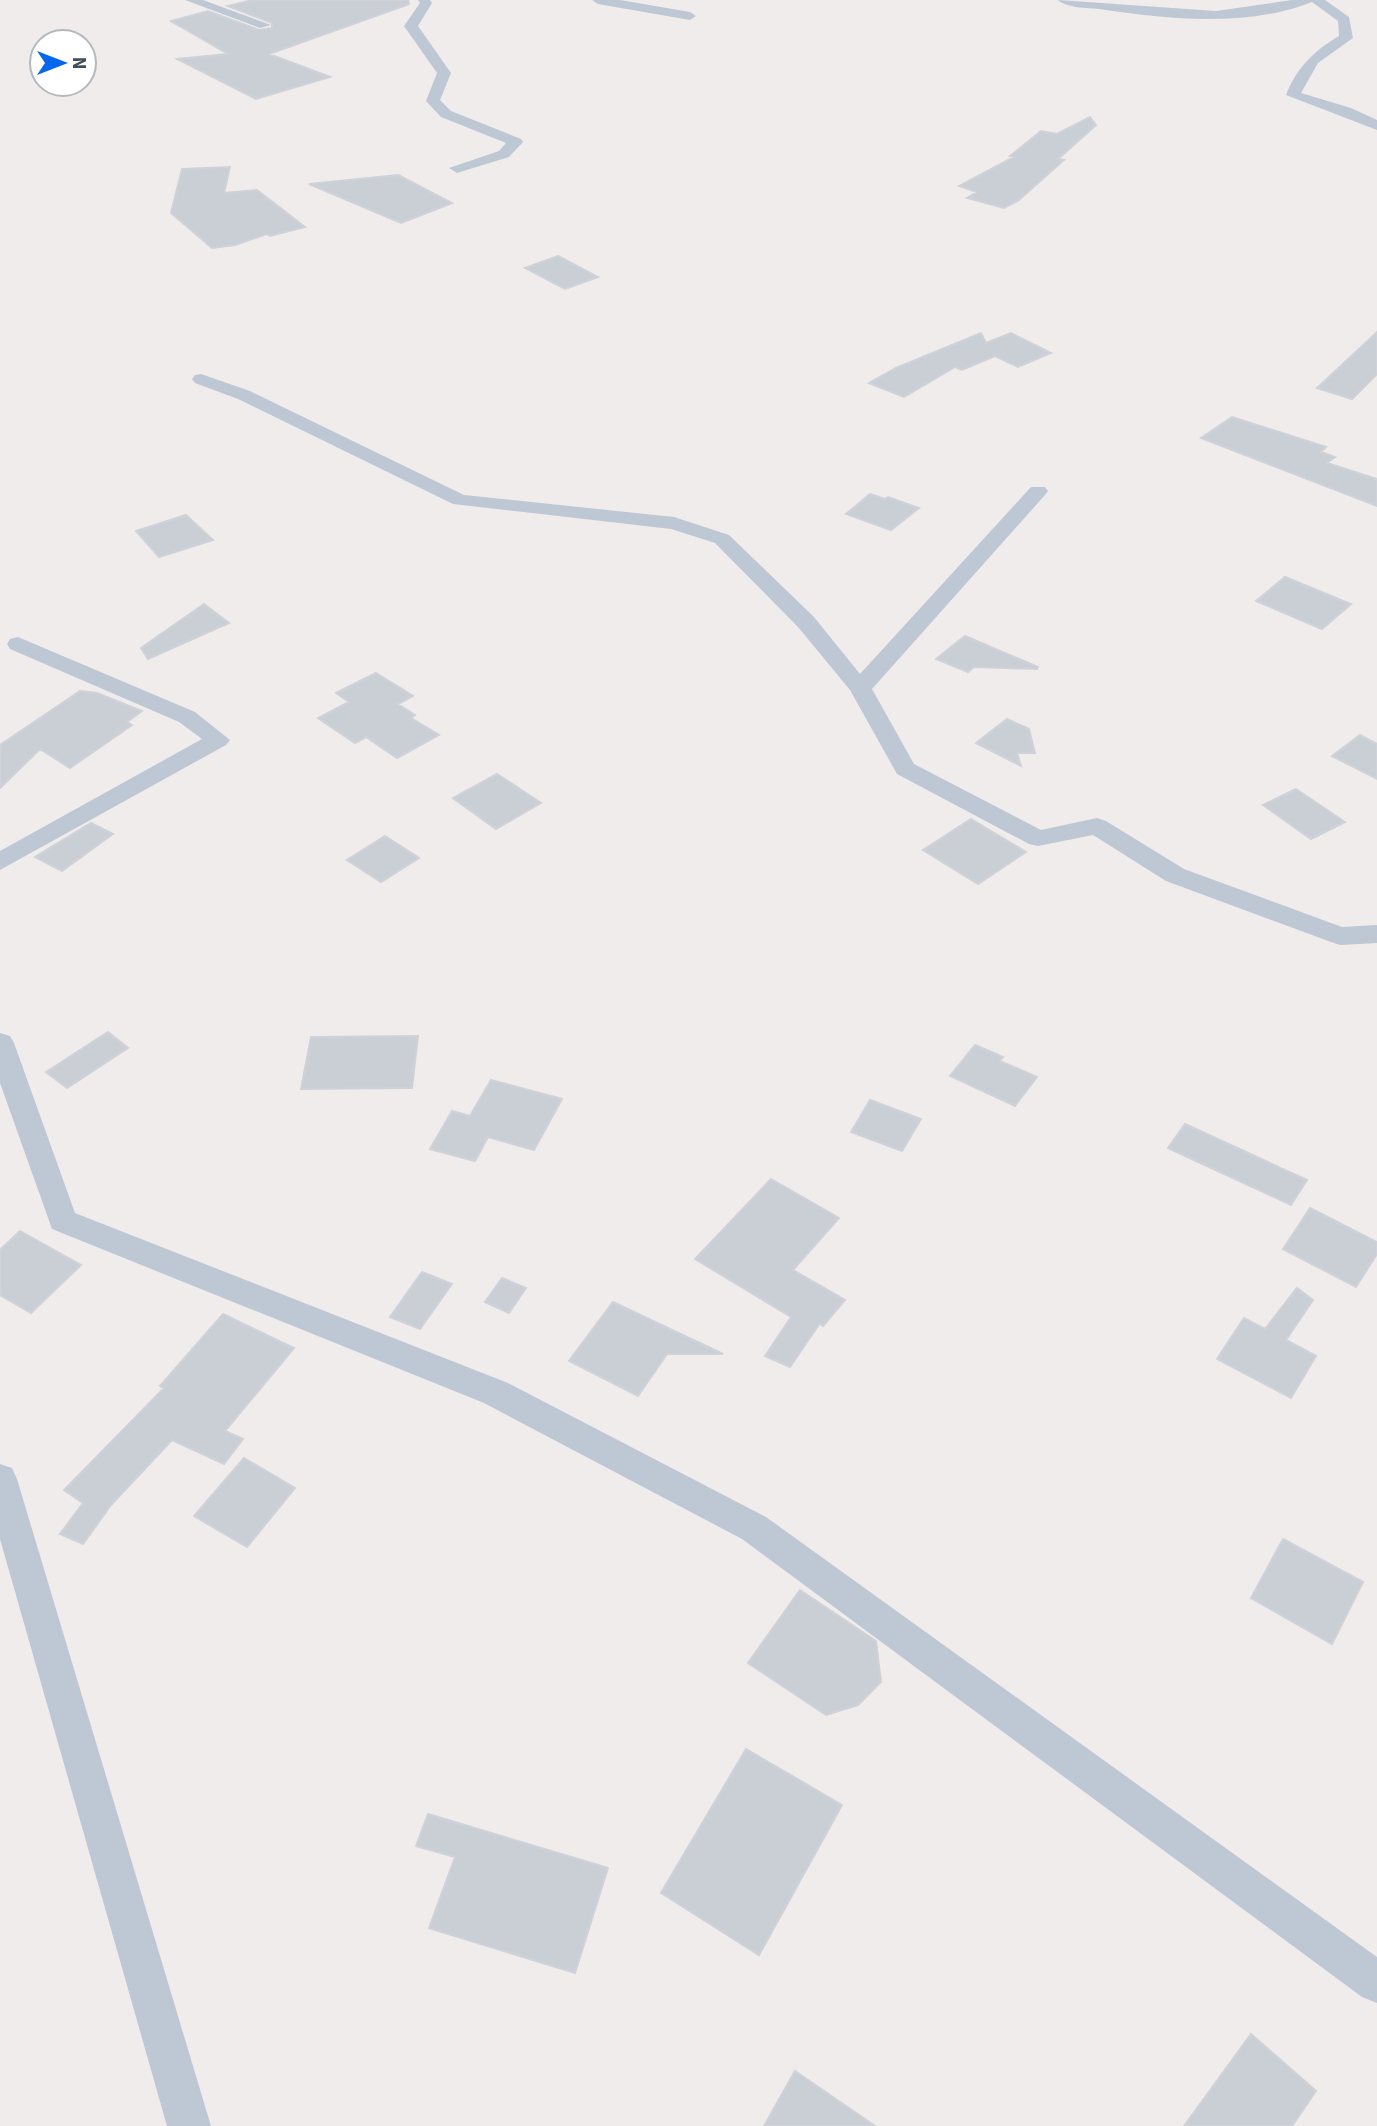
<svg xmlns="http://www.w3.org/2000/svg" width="1377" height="2126" viewBox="0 0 1377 2126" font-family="'Source Sans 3',sans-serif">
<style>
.building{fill:#caced5;stroke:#cfd2d9;stroke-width:2}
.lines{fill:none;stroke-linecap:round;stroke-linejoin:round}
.street{fill:#bec8d4;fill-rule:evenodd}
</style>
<rect width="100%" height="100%" fill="#f0ecec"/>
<path class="building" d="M253,0H408L409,4L269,54L330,77L256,99L177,59L228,54L171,21L208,11L259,30L272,28V23L228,6Z
M1090,117L1096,125L1058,159L1064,160L1019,200L1004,208L967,198L977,192L959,186L1014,157L1010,156L1041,131L1057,134Z
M230,167L224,193L257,190L305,227L270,236L267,234L235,245L212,248L171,213L182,169Z
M398,175L452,203L401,223L309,184Z
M558,256L598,277L565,289L525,268Z
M1377,332V374L1352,399L1317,388Z
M981,333L986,343L1011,333L1051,353L1018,367L995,356L962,370L955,367L904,397L869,383L896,368Z
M1232,417L1326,447L1321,452L1335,457L1327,463L1377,479V506L1201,438Z
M870,494L885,499L888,497L919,508L891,530L846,514Z
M186,515L213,540L159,557L136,531Z
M1285,577L1351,604L1322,629L1256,601Z
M204,604L229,623L148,659L141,648Z
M965,636L1038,667L1037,669L974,667L968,672L936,659Z
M376,673L413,696L398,704L415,715L411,718L439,735L397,758L366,737L355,743L318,718L349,702L336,693Z
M80,691L97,693L142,711L127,722L132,725L70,768L40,749L0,788V745Z
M1007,719L1029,729L1035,753H1017L1021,766L976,743Z
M1360,735L1377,744V779L1332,756Z
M497,774L541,803L496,829L453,798Z
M1296,789L1345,822L1311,839L1263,805Z
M971,819L1026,852L978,884L923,850Z
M91,823L113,834L62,871L35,857Z
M385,836L419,858L381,882L347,860Z
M108,1032L128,1048L67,1088L46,1072Z
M418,1036L412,1088L301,1089L311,1037Z
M975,1045L1003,1057L1000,1061L1037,1077L1015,1106L950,1076Z
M491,1080L562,1099L534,1150L488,1137L475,1161L430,1149L452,1111L470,1116Z
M870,1100L921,1119L902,1151L851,1132Z
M1185,1124L1307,1180L1291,1205L1168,1148Z
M771,1179L839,1218L793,1270L845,1300L823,1326L820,1323L790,1367L765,1356L791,1317L695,1259Z
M1310,1208L1377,1242V1254L1356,1287L1283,1249Z
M20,1231L81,1265L31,1313L0,1295V1250Z
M422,1272L452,1284L420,1329L390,1317Z
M502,1278L526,1288L509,1313L485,1302Z
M1297,1288L1313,1300L1286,1340L1316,1356L1291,1398L1217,1359L1244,1318L1265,1329Z
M613,1302L723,1354H667L638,1396L569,1361Z
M223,1314L294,1348L225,1431L243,1439L224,1464L172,1440L111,1505L83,1544L60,1534L83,1503L64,1490L164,1388L160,1386Z
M244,1458L295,1488L247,1547L194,1516Z
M1283,1539L1363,1582L1332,1644L1251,1598Z
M800,1590L876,1641L881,1682L858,1705L826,1715L748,1663Z
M746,1749L842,1805L759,1955L661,1893Z
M428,1814L608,1868L575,1973L429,1928L455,1857L416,1846Z
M1251,2034L1316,2091L1292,2126H1184Z
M795,2071L875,2126H764Z"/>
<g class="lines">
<path class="street" d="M185,0H203L271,25L260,28Z
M418,0H430L432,3L418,26L451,73L440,100L451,111L521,139L523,142L509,157L457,173L449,168L499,151L506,143L441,117L426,101L437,73L404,26L420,3Z
M592,0H620L690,12L696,16L690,20L598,4Z
M1058,0L1216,11L1292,0H1325L1349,17L1353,38L1318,63L1301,93L1351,108L1377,120V130L1286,95C1297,67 1314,51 1339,36L1338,21L1312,2C1246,28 1168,19 1099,9C1087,8 1067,8 1058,0Z
M201,374L250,391L464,495L674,517L729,535L814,617L860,674L1031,487H1045L1048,491L1045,495L872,689L914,764L1041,830L1097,818L1106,821L1184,869L1342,927L1377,925V943L1340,945L1331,942L1166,881L1093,835L1038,846L1029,844L897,774L850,690L798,627L715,543L671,529L453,504L238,399L195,383L192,379L195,375Z
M18,637L195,712L230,740L226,745L0,870V851L202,739L179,722L10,649L7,644L10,639Z
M0,1033L10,1036L14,1043L75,1213L508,1383L766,1517L1377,1957V2003L1362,1997L742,1539L484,1403L52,1229L0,1083Z
M0,1464L12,1468L17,1479L211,2126H167L0,1539Z"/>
</g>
<g transform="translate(63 63) rotate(90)"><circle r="33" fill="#ffffff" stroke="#b4b9bd" stroke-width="2"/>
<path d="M0-5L12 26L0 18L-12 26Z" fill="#0766ee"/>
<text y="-10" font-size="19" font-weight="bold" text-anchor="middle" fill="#434f5b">N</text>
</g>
</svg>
